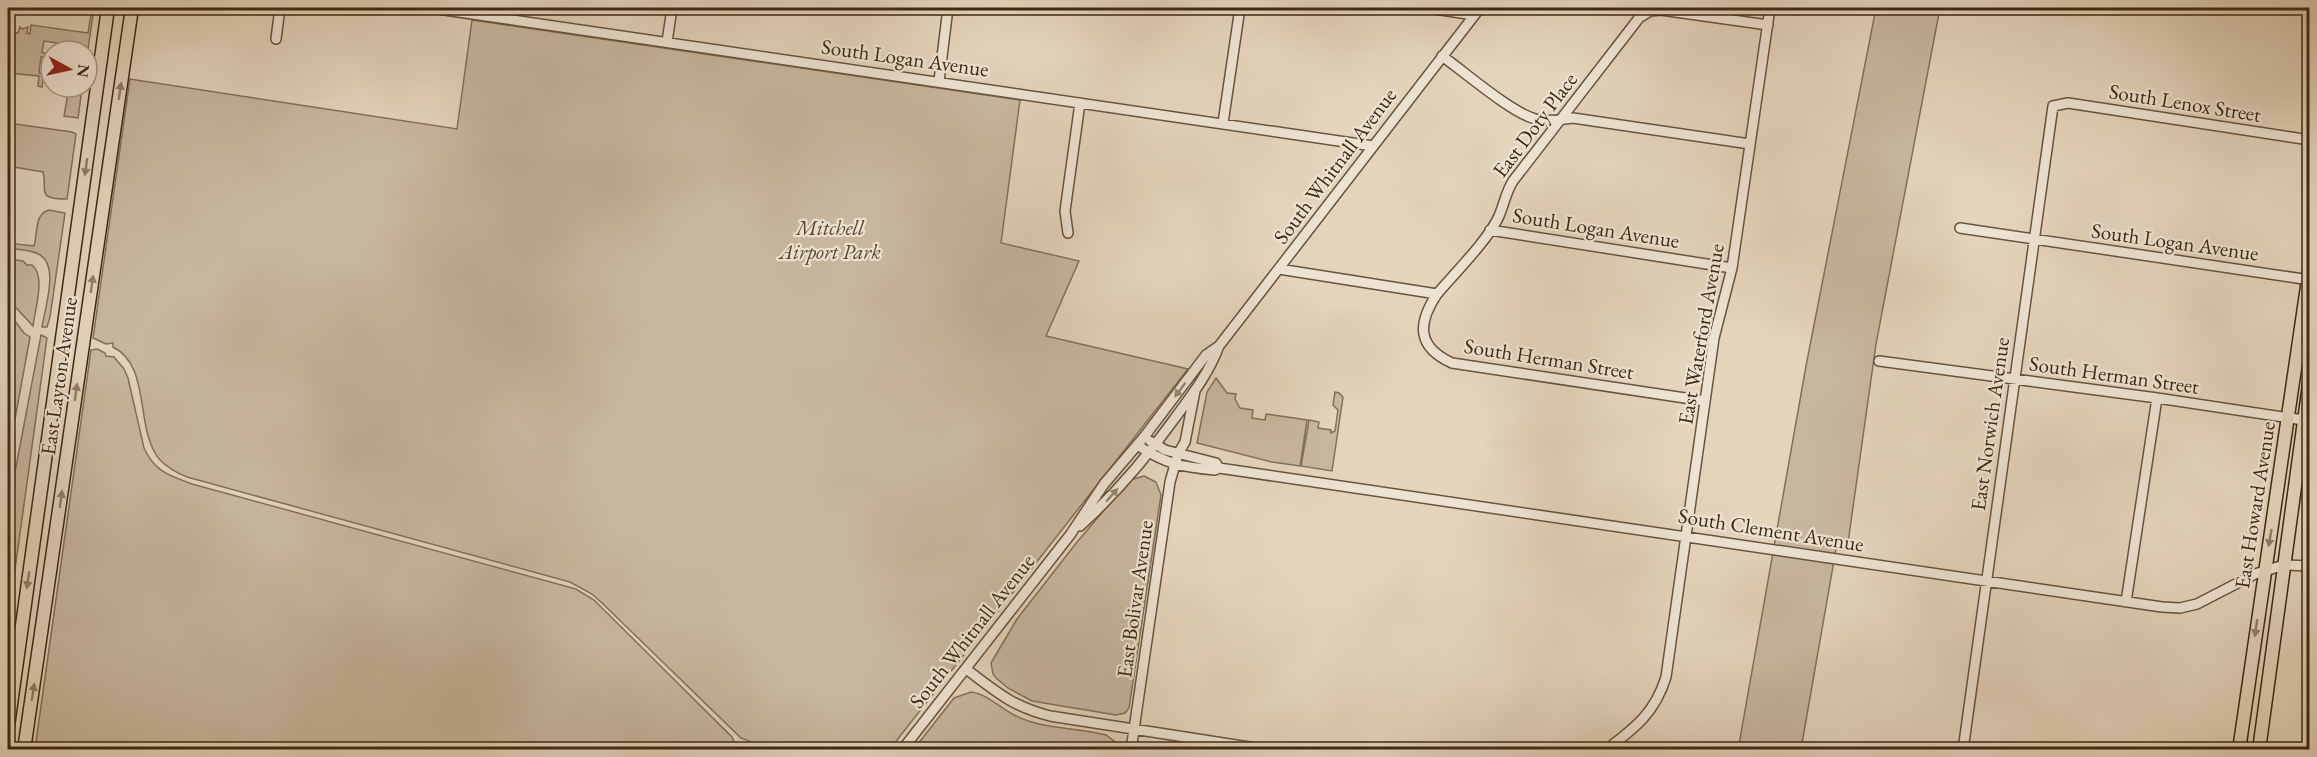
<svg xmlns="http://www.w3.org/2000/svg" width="2317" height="757" viewBox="0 0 2317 757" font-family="'EB Garamond',serif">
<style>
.green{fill:#c8b79f;stroke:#837058;stroke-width:1.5}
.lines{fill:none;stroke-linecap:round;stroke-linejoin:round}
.minor-casing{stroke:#68533c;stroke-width:12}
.major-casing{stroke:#3e2811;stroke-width:15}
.minor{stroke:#ede3d3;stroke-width:9}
.major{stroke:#e4d4bc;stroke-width:12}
.oneway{fill:#917e66}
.oneway2{fill:#968672}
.labels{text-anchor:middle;stroke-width:4.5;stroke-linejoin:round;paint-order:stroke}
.street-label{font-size:21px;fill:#3e2811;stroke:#ede3d3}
.park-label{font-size:21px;font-style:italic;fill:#5a452d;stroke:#ede3d3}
</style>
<rect width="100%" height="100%" fill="#e4d4bc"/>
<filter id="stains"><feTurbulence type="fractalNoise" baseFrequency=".00333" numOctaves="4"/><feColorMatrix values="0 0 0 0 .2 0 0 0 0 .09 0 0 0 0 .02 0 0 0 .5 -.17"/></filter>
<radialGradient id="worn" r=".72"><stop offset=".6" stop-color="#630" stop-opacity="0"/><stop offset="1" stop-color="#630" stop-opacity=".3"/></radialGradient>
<path class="green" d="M92,8H94L87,56V51L82,47L44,41L42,52L51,56L41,57L39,73L44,74L42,87L38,86L39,76L8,73V21H10L11,28L14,32L18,33L20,27L22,29L28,27L27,33L30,34L31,25L88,33Z
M1876,8H1940L1876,344L1847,550L1836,549L1801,749L1738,750L1806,366Z
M472,20L1020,100L1001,243L1079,261L1046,336L1188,369L890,749H770L741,738L602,603L592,594L570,582L187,477C177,473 168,468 160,460C134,430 152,366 113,347V343L106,344L93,338L130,79L457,129Z
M69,88L82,89L78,118L64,116Z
M8,123L72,132L76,134L67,199C35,199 48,191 43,172L8,166Z
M49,210L65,213L50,317L47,327H42C45,308 59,266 40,255C31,249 17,250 8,248V243L34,246C38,233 34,214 49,210Z
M8,259L23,261L27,265H32C46,276 35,309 33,326L8,299Z
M8,312L24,333L30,337L8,457Z
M41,335L47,338L8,620V509Z
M97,349L105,353L106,356L114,357L124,369L128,378L144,448C155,472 169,475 192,484L576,589L594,600L732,737L737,749H35L91,350Z
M1216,378L1227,393L1236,394L1235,399L1240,408L1253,410L1252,418L1265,420L1266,414L1307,420L1300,466L1272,462L1197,443L1207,392Z
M1335,392L1339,393L1343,397L1332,471L1301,466L1309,420L1319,422L1318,428L1331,430V433L1335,431L1338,410L1333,405Z
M1144,476L1156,482L1161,495L1129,708L1125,713L1116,715L1032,701L1008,688L996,678L993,674L991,663L1017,619L1077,542L1130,480Z
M971,692C988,694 1001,709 1016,716C1044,730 1077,727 1106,735L1114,741L1118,749H914L954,698Z"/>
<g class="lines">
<g class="minor-casing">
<path id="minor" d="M431,8L1373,146
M1428,8L1474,15
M276,39L280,8
M667,42L672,8
M1442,56C1466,73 1509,111 1535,119C1547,123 1561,119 1573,118L1750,144
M939,81L948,8
M1223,123L1240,8
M1960,228L2310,280
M1490,230L1732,268
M1068,233L1065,211L1080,103
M1279,269L1437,294C1417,324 1417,347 1452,363L1705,401
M1437,294C1454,274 1489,239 1499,216C1504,204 1506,192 1513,181L1639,18L1650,11L1661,10L1768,25
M1879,361L2157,398L2310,421
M1150,441L1165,450L1216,463L1219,468
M1137,445C1166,464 1181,467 1215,470L1219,468L2162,607L2180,608L2197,604L2255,574L2284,565L2310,566
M1080,526C1115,494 1147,457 1175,418C1192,395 1209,373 1219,346
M2126,602L2157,398
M966,669C997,692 1011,706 1050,716L1268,750
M902,750L1070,535L1104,484L1144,437L1206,355L1219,346L1480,8
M1131,750L1170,482L1178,454L1185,442L1195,391
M1606,750C1635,728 1655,713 1666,677L1714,338L1732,268L1770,8
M1963,750L2053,106L2068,103L2310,140"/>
</g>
<g class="major-casing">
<path id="major" d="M8,726L108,8
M24,750L132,8
M2239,750L2310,266
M2259,750L2310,377"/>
</g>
<use href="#minor" class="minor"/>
<use href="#major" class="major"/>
</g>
<defs><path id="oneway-solid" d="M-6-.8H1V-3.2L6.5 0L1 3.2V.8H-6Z" transform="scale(1.5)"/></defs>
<g class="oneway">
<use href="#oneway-solid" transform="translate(120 91) rotate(-82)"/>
<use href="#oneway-solid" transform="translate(86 167) rotate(98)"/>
<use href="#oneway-solid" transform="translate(92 284) rotate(-82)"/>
<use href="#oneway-solid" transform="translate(76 392) rotate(-82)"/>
<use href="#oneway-solid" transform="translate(61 499) rotate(-82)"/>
<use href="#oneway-solid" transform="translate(2270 538) rotate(100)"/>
<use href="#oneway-solid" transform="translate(28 580) rotate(98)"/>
<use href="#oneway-solid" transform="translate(2256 628) rotate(98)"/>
<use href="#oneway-solid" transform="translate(33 692) rotate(-82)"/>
</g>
<g class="oneway2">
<use href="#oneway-solid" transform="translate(1180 390) rotate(127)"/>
<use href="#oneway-solid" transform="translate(1112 495) rotate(-49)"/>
</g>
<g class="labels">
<g class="street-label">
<text transform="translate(905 58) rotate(8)" y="7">South Logan Avenue</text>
<text transform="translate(2185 103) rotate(9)" y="7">South Lenox Street</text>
<text transform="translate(1535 125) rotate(-53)" y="7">East Doty Place</text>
<text transform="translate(1335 166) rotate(-53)" y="7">South Whitnall Avenue</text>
<text transform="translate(1596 228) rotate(9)" y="7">South Logan Avenue</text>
<text transform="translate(2175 242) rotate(8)" y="7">South Logan Avenue</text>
<text transform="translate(1701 334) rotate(-80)" y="7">East Waterford Avenue</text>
<text transform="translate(1549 359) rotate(9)" y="7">South Herman Street</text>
<text transform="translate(2114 375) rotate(8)" y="7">South Herman Street</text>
<text transform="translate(59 376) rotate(-82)" y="7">East Layton Avenue</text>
<text transform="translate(1990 424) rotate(-82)" y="7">East Norwich Avenue</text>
<text transform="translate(2255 505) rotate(-81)" y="7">East Howard Avenue</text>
<text transform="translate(1771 530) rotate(9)" y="7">South Clement Avenue</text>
<text transform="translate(1135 599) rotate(-82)" y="7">East Bolivar Avenue</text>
<text transform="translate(972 631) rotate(-52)" y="7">South Whitnall Avenue</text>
</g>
<g class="park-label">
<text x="830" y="235">Mitchell<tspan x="830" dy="24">Airport Park</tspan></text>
</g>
</g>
<rect width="2317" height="757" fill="none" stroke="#e4d4bc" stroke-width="30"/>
<rect x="9" y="9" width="2299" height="739" fill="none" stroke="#3e2811" stroke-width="3"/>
<rect x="15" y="15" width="2287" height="727" fill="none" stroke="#3e2811" stroke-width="1.5"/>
<g transform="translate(69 69) rotate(98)"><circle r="28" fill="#ede3d3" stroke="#a79885" stroke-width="1.5"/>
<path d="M0-4.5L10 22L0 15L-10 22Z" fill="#8f2418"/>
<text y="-9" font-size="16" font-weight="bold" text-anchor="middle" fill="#3e2811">N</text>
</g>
<rect width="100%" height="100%" filter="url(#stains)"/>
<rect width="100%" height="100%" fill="url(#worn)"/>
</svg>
